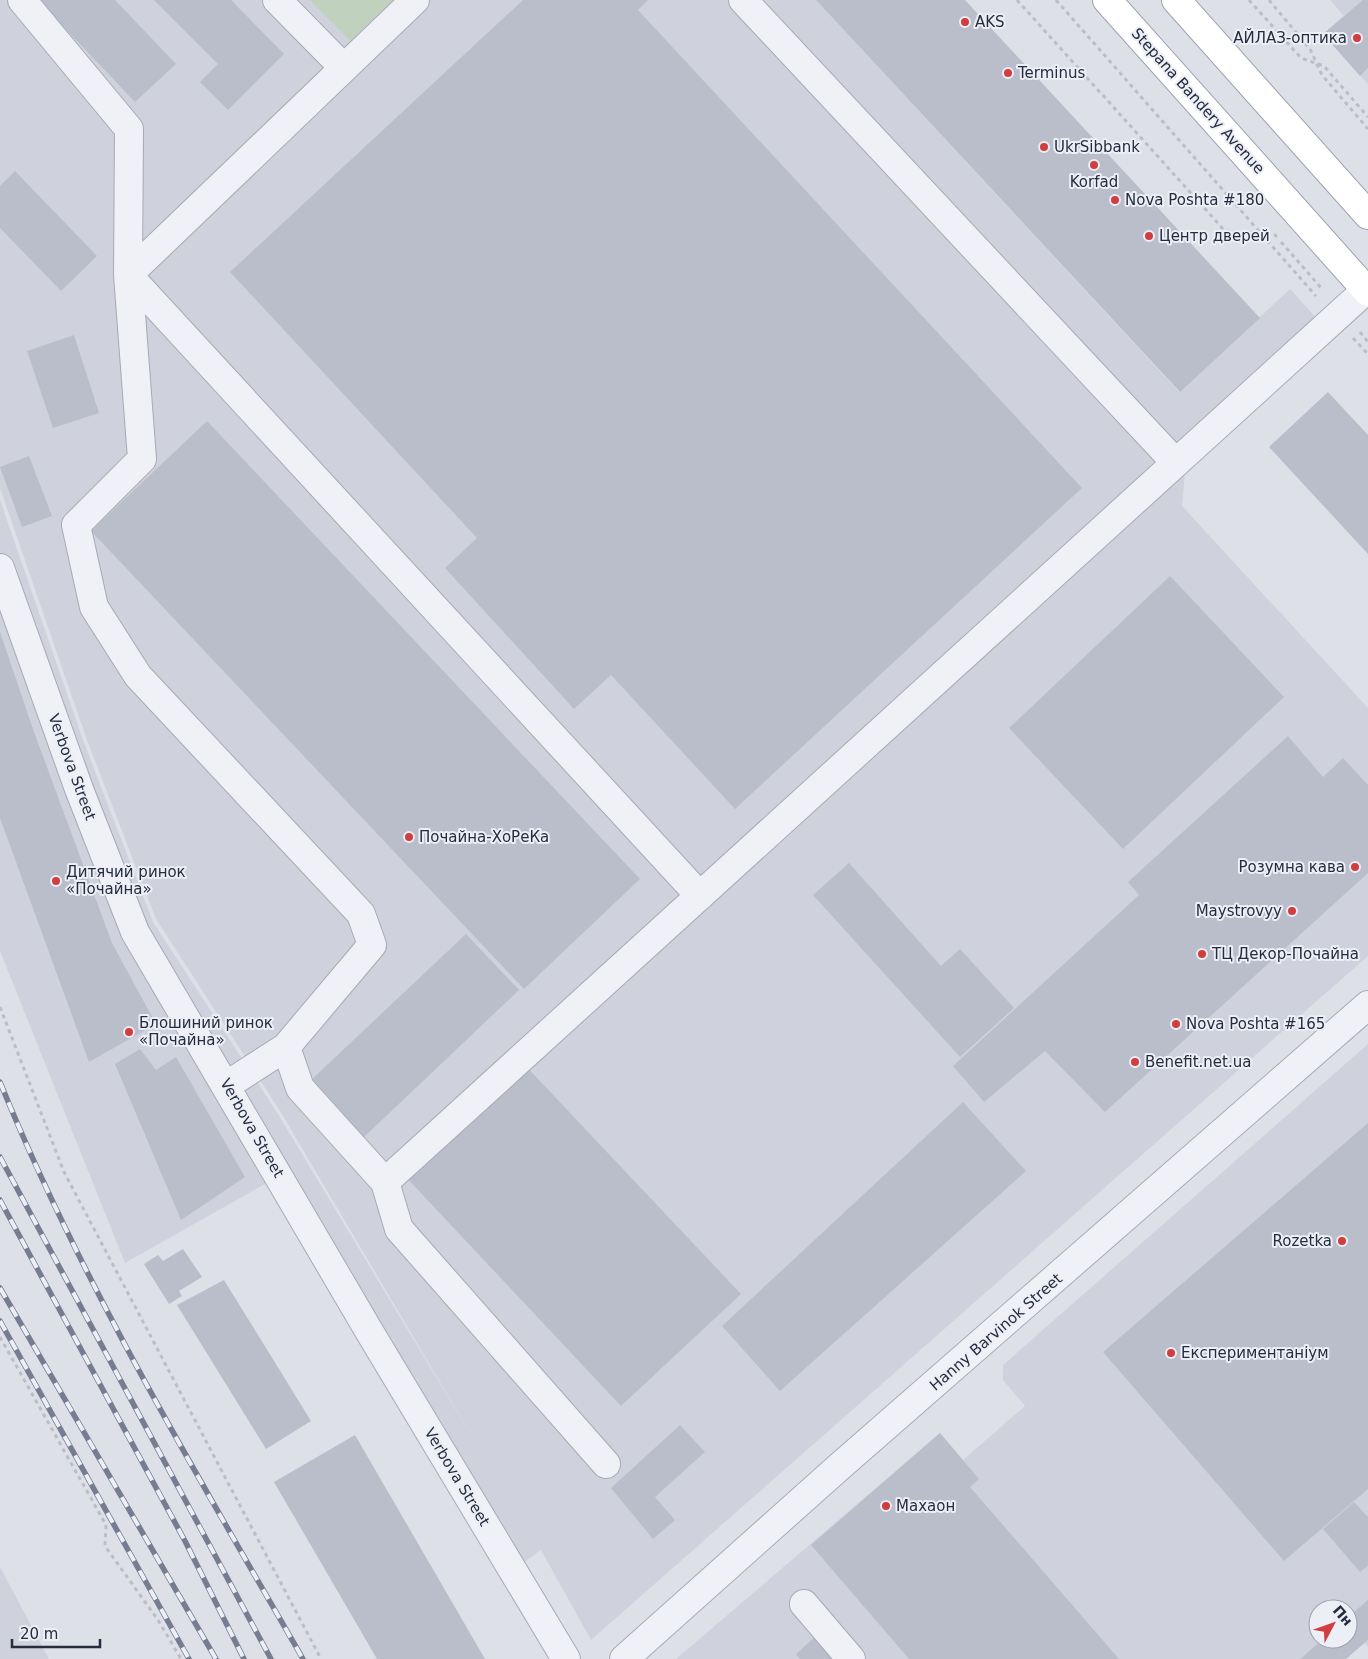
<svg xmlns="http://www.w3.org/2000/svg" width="1368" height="1659" viewBox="0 0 1368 1659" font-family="'DejaVu Sans',sans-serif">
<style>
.built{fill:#cfd2dd}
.green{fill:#c0d2be}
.building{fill:#babeca}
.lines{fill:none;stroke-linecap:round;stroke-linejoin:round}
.minor-casing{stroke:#a6aab4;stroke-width:30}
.major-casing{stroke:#9ca2b4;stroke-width:30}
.path{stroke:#bbbec6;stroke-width:3;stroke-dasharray:4 4;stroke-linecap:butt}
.minor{stroke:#f0f1f6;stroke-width:28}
.major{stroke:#fff;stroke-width:28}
.rail-casing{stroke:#767d91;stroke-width:5.5}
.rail{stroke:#eceff5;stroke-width:4;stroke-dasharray:11;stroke-linecap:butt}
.poi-dot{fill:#d23d40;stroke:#eceff5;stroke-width:2}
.labels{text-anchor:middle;stroke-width:4;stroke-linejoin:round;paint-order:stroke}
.poi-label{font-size:15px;fill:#262c3e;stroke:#eceff5;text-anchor:start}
.street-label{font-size:15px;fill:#262c3e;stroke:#eceff5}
</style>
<rect width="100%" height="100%" fill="#dde0e7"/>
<path class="built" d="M0,0H816L1179,392L1290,289L1334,337L1185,473L1182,506L1368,708V956L591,1640L541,1550L523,1563L288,1171L125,1263L0,951V500L83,740L153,922L278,1114L480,1450L280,1111L156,919L87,740L0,488Z
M1330,0H1368V84L1323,34L1344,16Z
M1368,1044V1647L1348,1624V1609H1318V1639H1323L1300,1659H676L940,1433L963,1460L1025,1406L1003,1380V1365Z
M0,1567L49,1659H0Z"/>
<path class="green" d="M310,0H393L350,41Z"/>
<path class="building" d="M38,0H115L176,64L135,102Z
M154,0H231L284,54L228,110L200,82L218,64Z
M523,0H648L638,10L1082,488L735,809L611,675L574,709L445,568L477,538L230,272Z
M816,0H965L1260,318L1180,392Z
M1363,0H1368V68L1360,76L1323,34Z
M15,171L97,256L61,291L0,228V186Z
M74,335L99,413L53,428L27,351Z
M1328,392L1368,435V554L1269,447Z
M207,421L640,879L524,989L91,531Z
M29,456L52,516L22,527L0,467Z
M1170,576L1284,697L1123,849L1009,728Z
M0,632L34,732L112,943L156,1024L89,1062L0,818Z
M1288,736L1323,777L1343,758L1368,785V873L1105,1112L1045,1051L984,1102L953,1066L1139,895L1128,882Z
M849,863L941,966L960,949L1014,1008L960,1057L813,895Z
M466,934L519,990L363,1138L310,1081Z
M140,1049L156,1070L176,1057L245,1177L181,1220L115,1064Z
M522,1062L741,1294L621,1406L403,1174Z
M963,1102L1026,1171L780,1391L722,1326Z
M1368,1123V1489L1284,1561L1103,1352Z
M183,1249L202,1277L179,1291L182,1296L169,1304L144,1264L158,1255L163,1261Z
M224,1280L311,1421L266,1449L177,1305Z
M680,1425L705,1452L655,1497L675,1520L653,1539L611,1488Z
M940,1433L979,1479L970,1487L1119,1659H909L811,1545Z
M355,1435L485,1659H377L274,1482Z
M1354,1502L1368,1517V1566L1360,1572L1323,1529Z
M1368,1600V1640L1346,1659H1300L1323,1639H1348V1617Z
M816,1636L837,1659H800L796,1654Z"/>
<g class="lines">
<g class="minor-casing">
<path id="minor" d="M22,0L129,129L128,275L142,459L76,525L94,607L138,676L361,914L372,945L286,1047L300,1088L385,1182L399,1229L606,1464
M277,0L344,68
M743,0L1176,463
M128,275L700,896
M128,275L415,0
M0,568L79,789L135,932L369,1331L566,1659
M227,1085L286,1047
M385,1182L1366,290
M804,1604L851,1659
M624,1659L839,1467L1368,1005"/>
</g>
<g class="major-casing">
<path id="major" d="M1107,0L1368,292
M1176,0L1368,215"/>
</g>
<path class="path" d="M1017,0L1225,231L1275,235L1277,237
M1056,0L1316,296
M1249,0L1301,58L1324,66L1368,117
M1269,0L1310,49L1322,75L1368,129
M1281,242L1323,290
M1360,332L1368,342
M1353,338L1368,354
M0,1007L64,1172L321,1659
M0,1337L106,1525L105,1546L158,1620L181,1659"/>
<use href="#minor" class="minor"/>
<use href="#major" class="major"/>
<g class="rail-casing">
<path id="rail" d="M0,1082C82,1284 195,1471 303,1659
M0,1157L271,1659
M0,1200L185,1541L244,1659
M0,1288L216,1659
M0,1321L189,1659"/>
</g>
<use href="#rail" class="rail"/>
</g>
<g class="poi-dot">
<circle cx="965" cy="22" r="5"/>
<circle cx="1357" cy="38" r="5"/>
<circle cx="1008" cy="73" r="5"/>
<circle cx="1044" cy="147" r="5"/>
<circle cx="1094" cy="165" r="5"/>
<circle cx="1115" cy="200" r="5"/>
<circle cx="1149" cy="236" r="5"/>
<circle cx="409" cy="837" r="5"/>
<circle cx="1355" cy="867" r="5"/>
<circle cx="56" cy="881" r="5"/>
<circle cx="1292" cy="911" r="5"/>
<circle cx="1202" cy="954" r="5"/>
<circle cx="1176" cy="1024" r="5"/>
<circle cx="129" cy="1032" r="5"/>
<circle cx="1135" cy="1062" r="5"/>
<circle cx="1342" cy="1241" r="5"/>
<circle cx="1171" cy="1353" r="5"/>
<circle cx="886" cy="1506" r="5"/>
</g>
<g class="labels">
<g class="poi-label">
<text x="975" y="27">AKS</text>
<text x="1347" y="43" text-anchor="end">АЙЛАЗ-оптика</text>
<text x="1018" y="78">Terminus</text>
<text x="1054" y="152">UkrSibbank</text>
<text x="1094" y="187" text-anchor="middle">Korfad</text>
<text x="1125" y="205">Nova Poshta #180</text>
<text x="1159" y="241">Центр дверей</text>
<text x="419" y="842">Почайна-ХоРеКа</text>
<text x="1345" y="872" text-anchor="end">Розумна кава</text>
<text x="66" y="877">Дитячий ринок<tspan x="66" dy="17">«Почайна»</tspan></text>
<text x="1282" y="916" text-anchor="end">Maystrovyy</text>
<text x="1212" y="959">ТЦ Декор-Почайна</text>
<text x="139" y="1028">Блошиний ринок<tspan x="139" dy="17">«Почайна»</tspan></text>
<text x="1186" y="1029">Nova Poshta #165</text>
<text x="1145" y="1067">Benefit.net.ua</text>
<text x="1332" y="1246" text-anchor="end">Rozetka</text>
<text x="1181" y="1358">Експериментаніум</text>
<text x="896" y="1511">Махаон</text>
</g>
<g class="street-label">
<text transform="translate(1198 101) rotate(48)" y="5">Stepana Bandery Avenue</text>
<text transform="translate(72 767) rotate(70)" y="5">Verbova Street</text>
<text transform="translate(252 1128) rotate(60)" y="5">Verbova Street</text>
<text transform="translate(996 1332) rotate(-41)" y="5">Hanny Barvinok Street</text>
<text transform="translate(457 1477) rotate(59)" y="5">Verbova Street</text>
</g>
</g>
<g transform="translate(1333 1624) rotate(49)"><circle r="24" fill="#eceff5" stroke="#9da1ac"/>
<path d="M0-4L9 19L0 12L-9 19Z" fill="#d23d40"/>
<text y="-8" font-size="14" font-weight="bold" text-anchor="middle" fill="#262c3e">Пн</text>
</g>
<path d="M12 1639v8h88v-8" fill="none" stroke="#262c3e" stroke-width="2.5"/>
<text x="20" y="1639" font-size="15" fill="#262c3e" stroke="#eceff5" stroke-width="4" paint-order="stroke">20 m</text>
</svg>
